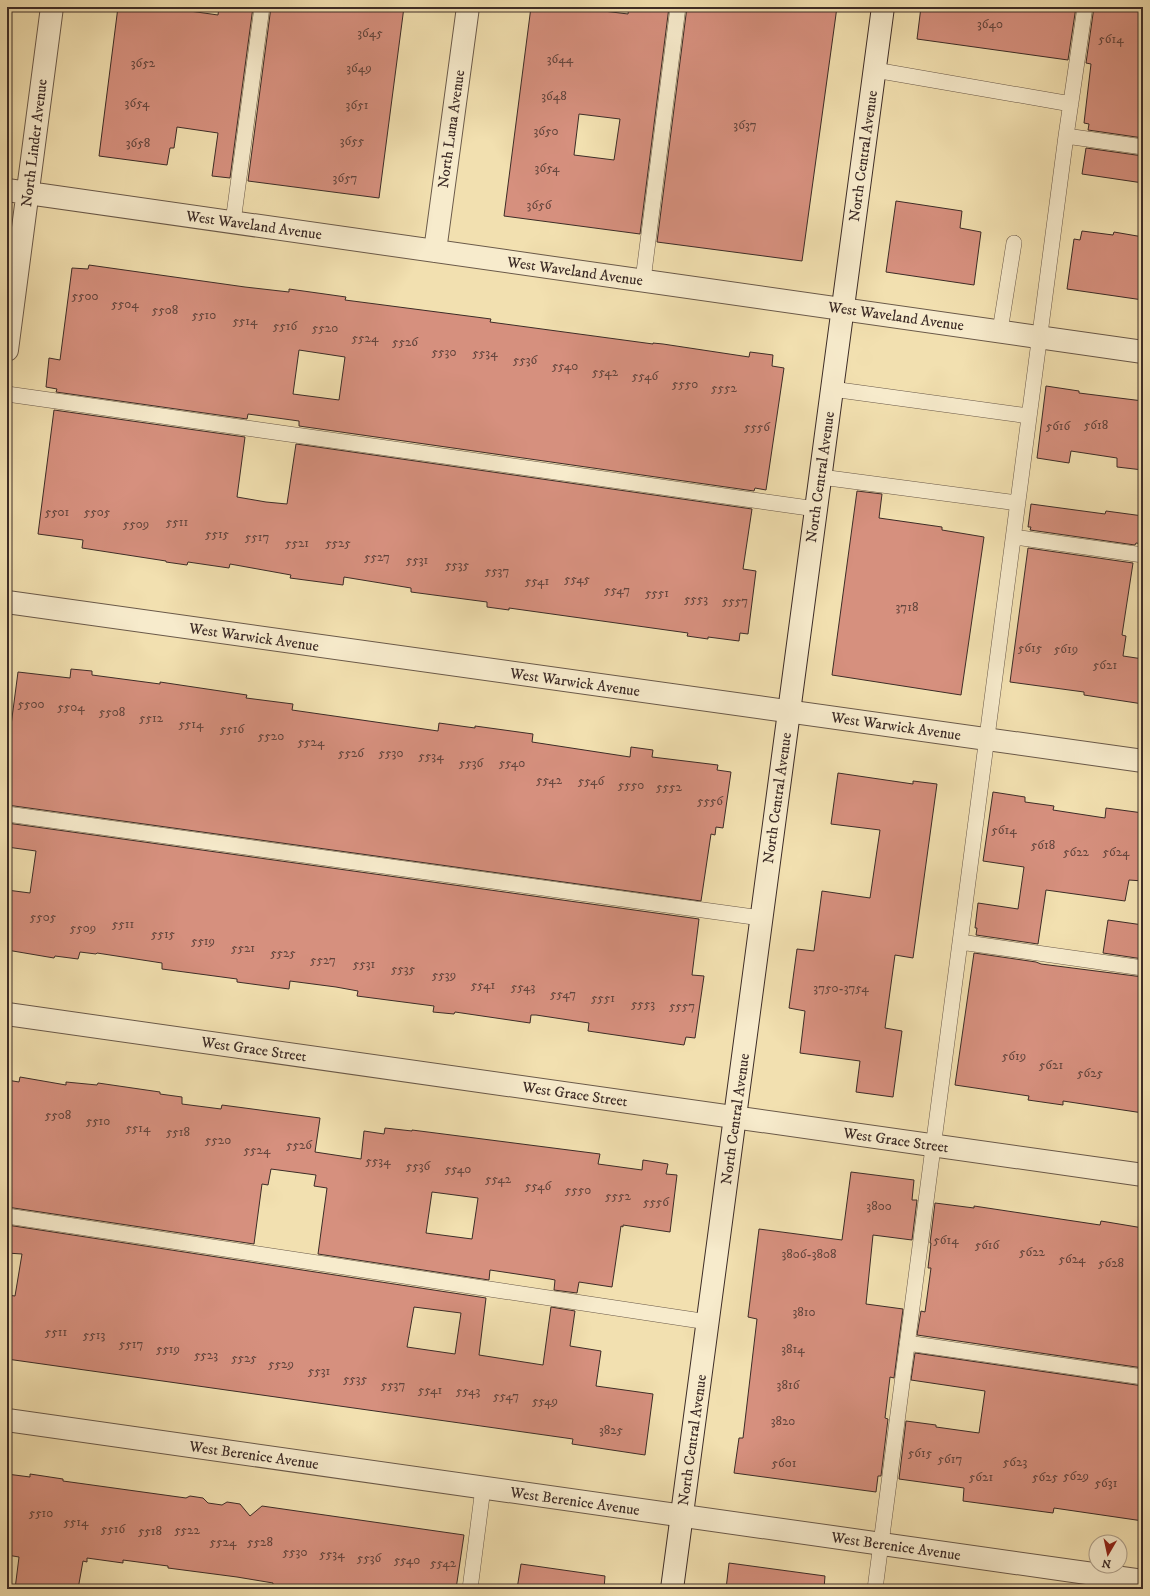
<svg xmlns="http://www.w3.org/2000/svg" width="1150" height="1596" viewBox="0 0 1150 1596" font-family="'IM FELL DW Pica',serif">
<style>
.building{fill:#d6907e;stroke:#3d2c27;fill-rule:evenodd}
.lines{fill:none;stroke-linecap:round;stroke-linejoin:round}
.service-casing{stroke:#6a5949;stroke-width:16}
.minor-casing{stroke:#6a5949;stroke-width:24}
.secondary-casing{stroke:#3d2c27;stroke-width:24}
.service{stroke:#f7ebcc;stroke-width:15}
.minor{stroke:#f7ebcc;stroke-width:22}
.secondary{stroke:#f7ebcc;stroke-width:22}
.labels{text-anchor:middle;stroke-width:3;stroke-linejoin:round;paint-order:stroke}
.number-label{font-size:13px;fill:#63453d}
.street-label{font-size:15px;fill:#3d2c27;stroke:#f7ebcc}
</style>
<rect width="100%" height="100%" fill="#f2e0b0"/>
<filter id="stains"><feTurbulence type="fractalNoise" baseFrequency=".005" numOctaves="4"/><feColorMatrix values="0 0 0 0 .2 0 0 0 0 .09 0 0 0 0 .02 0 0 0 .5 -.17"/></filter>
<radialGradient id="worn" r=".72"><stop offset=".6" stop-color="#630" stop-opacity="0"/><stop offset="1" stop-color="#630" stop-opacity=".3"/></radialGradient>
<path class="building" d="M118,7H161L218,15L219,7H253L230,178L212,176L218,133L177,127L174,148H170L167,165L99,156Z
M271,7H404L379,198L248,181Z
M531,7H571L628,14L629,7H669L640,234L504,216ZM579,114L620,119L614,160L574,155Z
M687,7H837L802,261L657,242Z
M921,7H1076L1068,60L917,39Z
M1094,7H1143V138L1088,130L1089,124L1084,123L1091,64L1086,63Z
M1086,148L1143,156V183L1082,174Z
M896,201L962,211L960,228L981,232L974,285L886,272Z
M1082,231L1113,235L1114,232L1143,237V300L1067,289L1074,239L1080,240Z
M89,265L245,287L289,292V289L346,297L345,300L491,319L490,322L653,344V343L663,344L749,357L750,352L773,355L772,366L784,368L766,490L755,488L754,491L299,426V421L248,414L247,419L56,392L57,389L46,387L49,358L60,360L72,268L88,269ZM299,350L345,357L339,400L293,394Z
M1046,386L1079,391V393L1143,401V470L1117,467V458L1071,451L1069,463L1037,458Z
M54,410L245,437L237,497L266,502L287,504L296,444L752,509L743,569L756,571L748,634L740,633L739,641L708,637V639L687,636L688,633L509,608V610L487,607V602L411,592V588L344,577L343,585L290,578L291,575L230,564L229,568L188,562L187,565L166,562V561L82,548L83,540L38,534Z
M857,491L882,494L879,518L942,527V530L984,537L961,695L832,675Z
M1031,504L1105,514L1106,511L1143,516V544L1136,543L1135,545L1030,530L1031,527H1028Z
M1028,548L1133,563L1122,635L1126,636L1123,656L1143,659V704L1084,695V692L1010,682Z
M71,669L92,671V675L160,684V682L247,695L246,698L293,704L292,710L438,731L439,723L475,728V726L533,734L532,742L630,757L631,747L653,750L652,757L718,765L717,770L731,772L723,828L716,827L715,835L711,834L701,901L7,805V756L18,672L70,678Z
M838,773L913,784V781L937,784L913,958L895,955L885,1028L902,1031L893,1097L856,1092L860,1061L800,1053L805,1011L789,1008L797,949L814,951L822,891L870,898L880,830L831,824Z
M993,792L1025,797V802L1054,806L1053,810L1105,818L1106,808L1143,813V881L1129,880L1125,901L1046,890L1038,944L976,935L977,928H975L978,903L1018,909L1024,867L983,861Z
M7,823L699,919L692,975L704,976L695,1038L686,1037L684,1045L588,1031L589,1023L536,1015H531L530,1023L455,1012L454,1014L433,1012L434,1006L357,996L358,991L336,987L290,981L289,989L237,982V979L162,969V963L97,953L96,954L80,952L78,959L55,956L54,958L7,950V890L30,893L36,851L7,847Z
M1108,920L1143,925V959L1103,953Z
M974,953L1036,962L1041,964L1143,977V1113L1063,1101V1105L1028,1100L1029,1096L955,1085Z
M20,1077L66,1085V1082L97,1085L98,1083L160,1092V1094L182,1097V1104L221,1109L222,1105L320,1118L315,1152L361,1159L364,1131L384,1134L385,1128L412,1131V1130L600,1154L598,1164L642,1170L643,1160L668,1164L666,1174L677,1175L670,1232L623,1225V1227L621,1226L612,1287L579,1282L577,1293L554,1290L555,1280L550,1279L490,1270L489,1280L318,1254L327,1188L314,1186L316,1175L271,1169L268,1185L262,1184L254,1244L7,1207V1080L19,1082ZM432,1192L478,1198L472,1239L426,1233Z
M851,1172L914,1180L912,1200H917L912,1240L873,1235L866,1304L903,1309L894,1378L890,1377L885,1418L888,1419L881,1476H878L876,1492L734,1473L739,1438H743L757,1319L748,1317L759,1229L842,1240Z
M935,1203L974,1208V1206L1100,1225L1101,1221L1143,1228V1368L917,1335L921,1311L925,1312L931,1268H928L931,1243H930Z
M7,1225L486,1298L479,1355L543,1365L551,1307L575,1311L570,1346L601,1351L596,1386L653,1394L645,1455L572,1444L573,1439L7,1359V1295L15,1296L22,1254L7,1253ZM414,1307L461,1313L455,1354L407,1347Z
M915,1353L1143,1386V1521L1054,1508L1053,1513L963,1501L964,1488L899,1479L906,1421L936,1425V1427L979,1433L985,1391L911,1380Z
M7,1474L30,1477V1474L63,1479V1481L186,1498L190,1496L203,1498L208,1503L222,1505L227,1502L240,1504L250,1516L262,1506L464,1535L456,1589H326L307,1586V1589H273V1583L237,1577L168,1568V1566L123,1560V1563L87,1558V1562L83,1561L78,1589H15L19,1557L7,1555Z
M729,1563L825,1576L824,1589H726Z
M521,1564L605,1576L604,1589H517Z"/>
<g class="lines">
<g class="service-casing">
<path id="service" d="M875,70L1071,104
M1066,136L1143,147
M233,222L262,7
M643,280L678,7
M1000,331L1014,243
M832,389L1029,416
M7,394L816,509
M821,477L1018,503
M1014,537L1143,555
M7,814L761,918
M960,942L1143,968
M7,1216L708,1322
M907,1343L1143,1377
M470,1589L483,1488
M875,1589L1066,136L1085,7"/>
</g>
<g class="minor-casing">
<path id="minor" d="M7,190L1143,352
M435,251L468,7
M7,350L52,7
M7,602L1143,761
M7,1014L1143,1175
M7,1420L1143,1581"/>
</g>
<g class="secondary-casing">
<path id="secondary" d="M672,1589L883,7"/>
</g>
<use href="#service" class="service"/>
<use href="#minor" class="minor"/>
<use href="#secondary" class="secondary"/>
</g>
<g class="labels">
<g class="number-label">
<text x="990" y="28">3640</text>
<text x="370" y="37">3645</text>
<text x="1111" y="43">5614</text>
<text x="560" y="63">3644</text>
<text x="143" y="67">3652</text>
<text x="359" y="72">3649</text>
<text x="554" y="100">3648</text>
<text x="137" y="107">3654</text>
<text x="357" y="109">3651</text>
<text x="745" y="129">3637</text>
<text x="546" y="135">3650</text>
<text x="352" y="145">3655</text>
<text x="138" y="147">3658</text>
<text x="547" y="172">3654</text>
<text x="345" y="182">3657</text>
<text x="539" y="209">3656</text>
<text x="85" y="300">5500</text>
<text x="125" y="308">5504</text>
<text x="165" y="314">5508</text>
<text x="204" y="319">5510</text>
<text x="245" y="325">5514</text>
<text x="285" y="330">5516</text>
<text x="325" y="332">5520</text>
<text x="365" y="342">5524</text>
<text x="405" y="346">5526</text>
<text x="444" y="356">5530</text>
<text x="485" y="357">5534</text>
<text x="525" y="364">5536</text>
<text x="565" y="370">5540</text>
<text x="605" y="376">5542</text>
<text x="645" y="380">5546</text>
<text x="685" y="388">5550</text>
<text x="724" y="392">5552</text>
<text x="1096" y="429">5618</text>
<text x="1058" y="430">5616</text>
<text x="757" y="431">5556</text>
<text x="57" y="516">5501</text>
<text x="97" y="516">5505</text>
<text x="177" y="526">5511</text>
<text x="136" y="528">5509</text>
<text x="217" y="538">5515</text>
<text x="257" y="541">5517</text>
<text x="297" y="547">5521</text>
<text x="338" y="547">5525</text>
<text x="377" y="561">5527</text>
<text x="417" y="564">5531</text>
<text x="457" y="569">5535</text>
<text x="497" y="575">5537</text>
<text x="577" y="583">5545</text>
<text x="537" y="585">5541</text>
<text x="617" y="594">5547</text>
<text x="657" y="597">5551</text>
<text x="696" y="603">5553</text>
<text x="735" y="605">5557</text>
<text x="907" y="611">3718</text>
<text x="1030" y="652">5615</text>
<text x="1066" y="653">5619</text>
<text x="1105" y="669">5621</text>
<text x="31" y="708">5500</text>
<text x="71" y="711">5504</text>
<text x="112" y="716">5508</text>
<text x="151" y="722">5512</text>
<text x="191" y="728">5514</text>
<text x="232" y="733">5516</text>
<text x="271" y="740">5520</text>
<text x="311" y="746">5524</text>
<text x="351" y="757">5526</text>
<text x="391" y="757">5530</text>
<text x="431" y="760">5534</text>
<text x="471" y="767">5536</text>
<text x="512" y="767">5540</text>
<text x="549" y="784">5542</text>
<text x="591" y="785">5546</text>
<text x="631" y="789">5550</text>
<text x="669" y="791">5552</text>
<text x="710" y="805">5556</text>
<text x="1004" y="834">5614</text>
<text x="1043" y="849">5618</text>
<text x="1076" y="856">5622</text>
<text x="1116" y="856">5624</text>
<text x="43" y="921">5505</text>
<text x="123" y="928">5511</text>
<text x="83" y="932">5509</text>
<text x="163" y="938">5515</text>
<text x="203" y="945">5519</text>
<text x="243" y="952">5521</text>
<text x="283" y="957">5525</text>
<text x="323" y="964">5527</text>
<text x="364" y="968">5531</text>
<text x="403" y="973">5535</text>
<text x="444" y="979">5539</text>
<text x="483" y="989">5541</text>
<text x="523" y="991">5543</text>
<text x="841" y="992">3750-3754</text>
<text x="563" y="998">5547</text>
<text x="603" y="1002">5551</text>
<text x="643" y="1008">5553</text>
<text x="682" y="1010">5557</text>
<text x="1014" y="1060">5619</text>
<text x="1051" y="1069">5621</text>
<text x="1090" y="1077">5625</text>
<text x="58" y="1119">5508</text>
<text x="98" y="1125">5510</text>
<text x="138" y="1132">5514</text>
<text x="178" y="1136">5518</text>
<text x="218" y="1144">5520</text>
<text x="299" y="1149">5526</text>
<text x="257" y="1154">5524</text>
<text x="378" y="1165">5534</text>
<text x="418" y="1170">5536</text>
<text x="458" y="1173">5540</text>
<text x="498" y="1183">5542</text>
<text x="538" y="1190">5546</text>
<text x="578" y="1194">5550</text>
<text x="618" y="1200">5552</text>
<text x="656" y="1206">5556</text>
<text x="879" y="1210">3800</text>
<text x="946" y="1244">5614</text>
<text x="987" y="1249">5616</text>
<text x="1032" y="1256">5622</text>
<text x="809" y="1258">3806-3808</text>
<text x="1072" y="1263">5624</text>
<text x="1111" y="1267">5628</text>
<text x="804" y="1316">3810</text>
<text x="56" y="1336">5511</text>
<text x="94" y="1339">5513</text>
<text x="131" y="1348">5517</text>
<text x="168" y="1353">5519</text>
<text x="793" y="1353">3814</text>
<text x="206" y="1359">5523</text>
<text x="244" y="1362">5525</text>
<text x="281" y="1368">5529</text>
<text x="319" y="1375">5531</text>
<text x="355" y="1383">5535</text>
<text x="393" y="1389">5537</text>
<text x="788" y="1389">3816</text>
<text x="430" y="1394">5541</text>
<text x="468" y="1395">5543</text>
<text x="506" y="1400">5547</text>
<text x="545" y="1405">5549</text>
<text x="783" y="1425">3820</text>
<text x="611" y="1434">3825</text>
<text x="920" y="1457">5615</text>
<text x="950" y="1463">5617</text>
<text x="1015" y="1466">5623</text>
<text x="784" y="1467">5601</text>
<text x="1076" y="1480">5629</text>
<text x="981" y="1481">5621</text>
<text x="1045" y="1481">5625</text>
<text x="1106" y="1487">5631</text>
<text x="41" y="1517">5510</text>
<text x="76" y="1526">5514</text>
<text x="113" y="1533">5516</text>
<text x="187" y="1534">5522</text>
<text x="150" y="1535">5518</text>
<text x="223" y="1546">5524</text>
<text x="260" y="1546">5528</text>
<text x="295" y="1556">5530</text>
<text x="332" y="1558">5534</text>
<text x="369" y="1562">5536</text>
<text x="407" y="1564">5540</text>
<text x="443" y="1567">5542</text>
</g>
<g class="street-label">
<text transform="translate(451 129) rotate(-82)" y="5">North Luna Avenue</text>
<text transform="translate(34 143) rotate(-83)" y="5">North Linder Avenue</text>
<text transform="translate(863 156) rotate(-82)" y="5">North Central Avenue</text>
<text transform="translate(254 225) rotate(8)" y="5">West Waveland Avenue</text>
<text transform="translate(575 271) rotate(8)" y="5">West Waveland Avenue</text>
<text transform="translate(896 316) rotate(8)" y="5">West Waveland Avenue</text>
<text transform="translate(820 477) rotate(-82)" y="5">North Central Avenue</text>
<text transform="translate(254 637) rotate(8)" y="5">West Warwick Avenue</text>
<text transform="translate(575 682) rotate(8)" y="5">West Warwick Avenue</text>
<text transform="translate(896 726) rotate(8)" y="5">West Warwick Avenue</text>
<text transform="translate(777 798) rotate(-82)" y="5">North Central Avenue</text>
<text transform="translate(254 1049) rotate(8)" y="5">West Grace Street</text>
<text transform="translate(575 1094) rotate(8)" y="5">West Grace Street</text>
<text transform="translate(735 1119) rotate(-82)" y="5">North Central Avenue</text>
<text transform="translate(896 1140) rotate(8)" y="5">West Grace Street</text>
<text transform="translate(692 1440) rotate(-82)" y="5">North Central Avenue</text>
<text transform="translate(254 1455) rotate(8)" y="5">West Berenice Avenue</text>
<text transform="translate(575 1501) rotate(8)" y="5">West Berenice Avenue</text>
<text transform="translate(896 1546) rotate(8)" y="5">West Berenice Avenue</text>
</g>
</g>
<rect width="1150" height="1596" fill="none" stroke="#f2e0b0" stroke-width="24"/>
<rect x="8" y="8" width="1134" height="1580" fill="none" stroke="#3d2c27" stroke-width="2"/>
<rect x="12" y="12" width="1126" height="1572" fill="none" stroke="#3d2c27"/>
<g transform="translate(1108 1554) rotate(189)"><circle r="19" fill="#f7ebcc" stroke="#ad9f8a"/>
<path d="M0-3L7 15L0 10L-7 15Z" fill="#8f2418"/>
<text y="-6" font-size="11" font-weight="bold" text-anchor="middle" fill="#3d2c27">N</text>
</g>
<rect width="100%" height="100%" filter="url(#stains)"/>
<rect width="100%" height="100%" fill="url(#worn)"/>
</svg>
